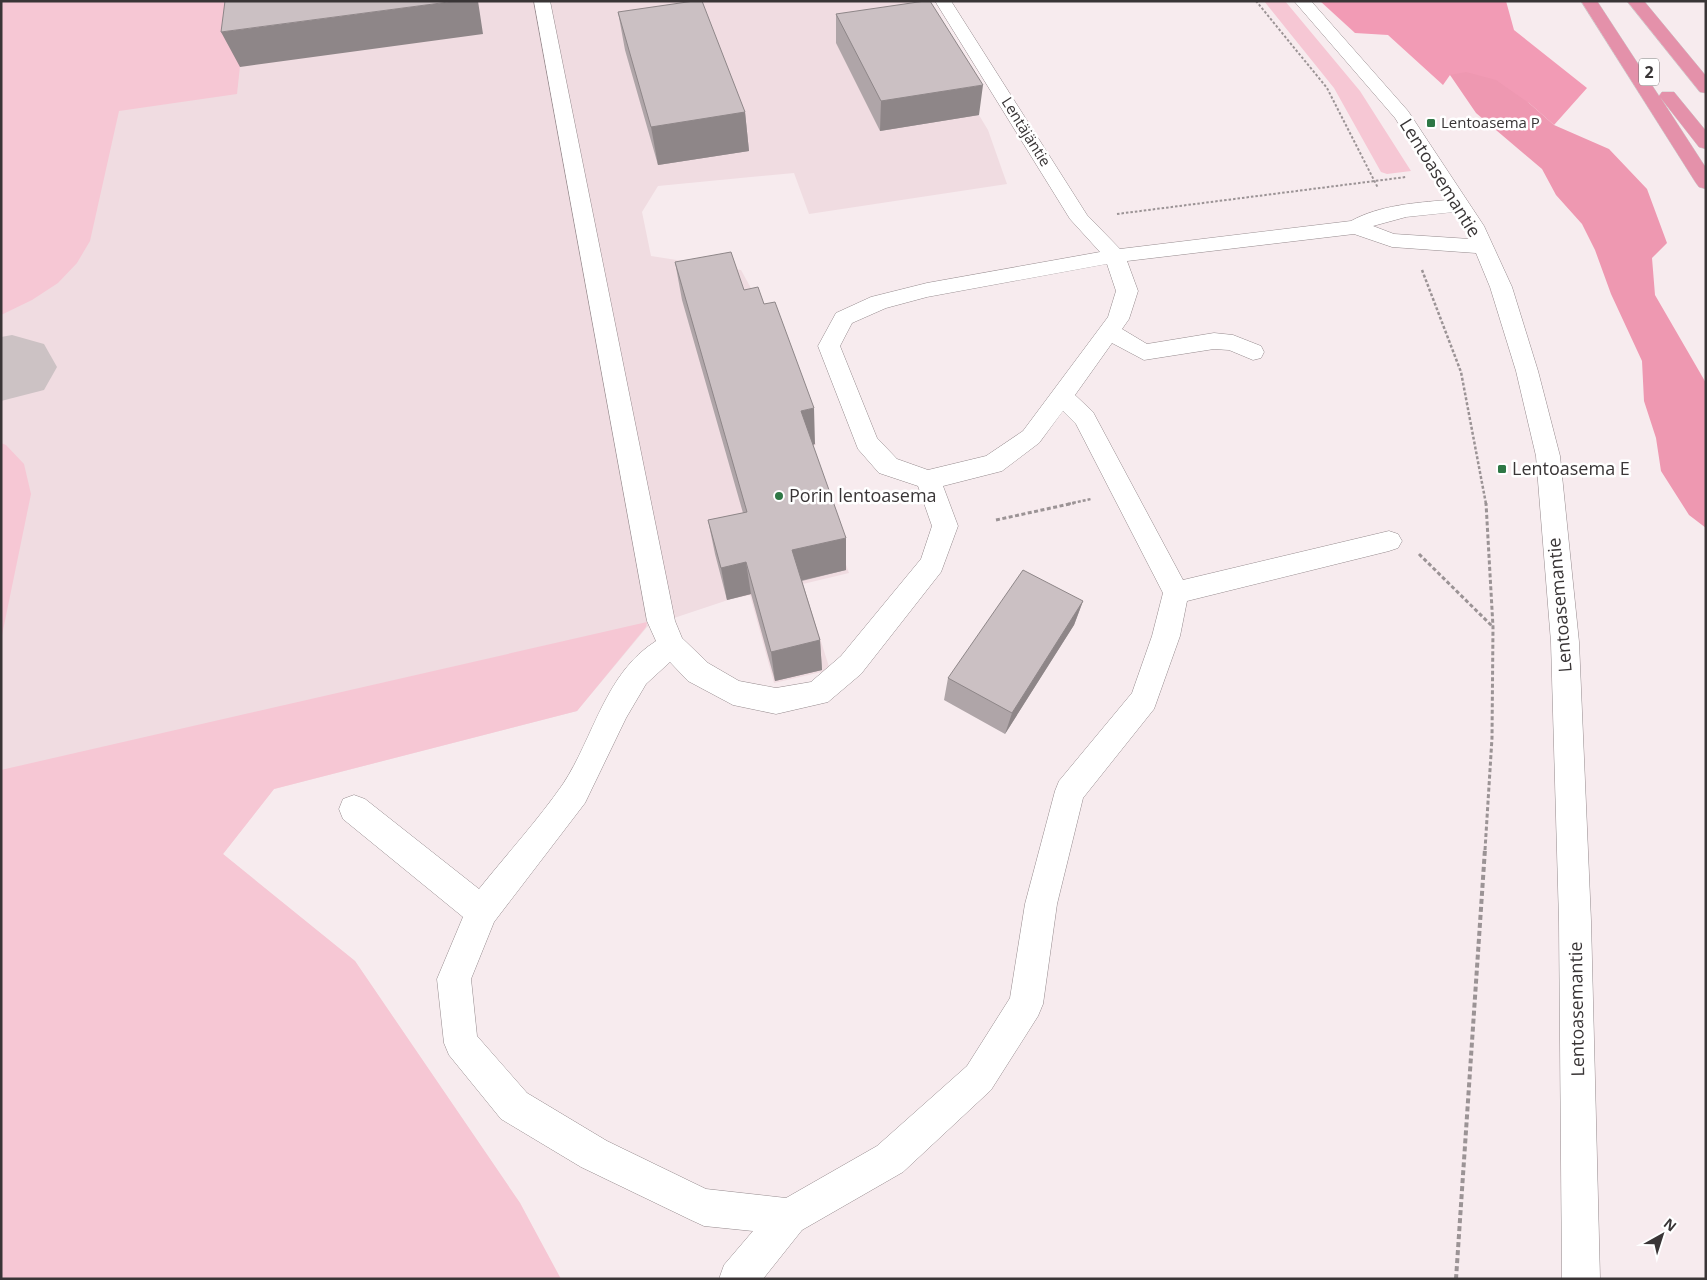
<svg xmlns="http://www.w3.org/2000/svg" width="1707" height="1280" viewBox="0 0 1707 1280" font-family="'Open Sans',sans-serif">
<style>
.built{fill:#f0dce1}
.green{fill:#f6c7d4}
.forest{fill:#f29bb5}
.water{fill:#ee98b1}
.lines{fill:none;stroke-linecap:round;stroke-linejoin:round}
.taxiway{fill:#ccc2c4;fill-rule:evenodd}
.minor-casing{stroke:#958a8d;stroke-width:1}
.highway-casing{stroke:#cccacb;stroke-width:1}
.path-far3{stroke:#9b9395;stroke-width:2;stroke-dasharray:2.5 2;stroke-linecap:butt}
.path-far2{stroke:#9b9395;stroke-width:2.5;stroke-dasharray:3 2;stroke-linecap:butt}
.path-far1{stroke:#9b9395;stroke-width:3;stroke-dasharray:4 2.5;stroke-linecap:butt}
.path{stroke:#9b9395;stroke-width:4;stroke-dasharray:5 3;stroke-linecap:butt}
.minor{fill:#fff;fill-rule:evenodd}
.highway{fill:#e491aa;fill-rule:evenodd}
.wall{fill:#afa5a8}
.shaded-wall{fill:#8e8688}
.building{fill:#cbc0c3;stroke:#8e8688}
.poi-dot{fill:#2e7745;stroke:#fff;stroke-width:2}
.labels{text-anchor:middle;stroke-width:5;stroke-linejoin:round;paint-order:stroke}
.far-poi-label{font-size:15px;fill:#393536;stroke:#fff;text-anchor:start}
.far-street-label{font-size:15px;fill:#393536;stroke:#fff}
.shield{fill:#fff;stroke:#747272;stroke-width:1}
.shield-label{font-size:16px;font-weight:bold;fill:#393536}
.street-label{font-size:18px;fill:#393536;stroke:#fff}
.poi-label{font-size:18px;fill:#393536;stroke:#fff;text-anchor:start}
</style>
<rect width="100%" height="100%" fill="#f7ebee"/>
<path class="built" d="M1,1H910L988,130L1007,184L809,214L794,173L658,186L642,212L651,256L741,270L779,339L816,445L804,448L849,573L803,584L830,670L774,683L750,595L728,600L647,627L577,711L274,789L223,854L355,961L520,1203L560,1279H1Z"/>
<path class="green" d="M1,1H247L237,94L119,111L90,241L77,263L58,283L32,300L1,315Z
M1264,1H1285L1360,91L1411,171L1387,174L1381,172L1334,88Z
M1,443L6,445L24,464L31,494L1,640Z
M647,622L646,627L577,711L274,789L223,854L355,961L520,1203L561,1279H1V770Z"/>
<path class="forest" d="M1320,1H1506L1514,30L1587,88L1554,125L1529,103L1450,75L1443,85L1388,35L1355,33Z"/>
<path class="water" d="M1466,72L1496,80L1529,103L1554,125L1609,149L1647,189L1667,243L1652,258L1655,295L1706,383V528L1689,515L1661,471L1656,438L1644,401L1642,361L1611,294L1595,250L1582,224L1556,195L1542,169L1476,113L1450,75Z"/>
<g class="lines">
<path class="taxiway" d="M12,335L44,344L57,367L44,390L1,401V337Z"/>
<g class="minor-casing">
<path id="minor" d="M534,1H550L675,621L682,638L708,663L739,681L776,688L811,682L841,656L921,559L932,526L918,486L879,473L858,449L818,346L836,313L871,297L927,283L1100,252L1070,219L935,1H951L1087,215L1120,249L1351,221C1380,205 1415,203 1447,200L1395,118L1294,1H1311L1408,111L1484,226L1512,287L1538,371L1560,456L1579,642L1591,921L1600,1279H1562L1559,921L1551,642L1536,456L1516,371L1490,287L1476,253L1392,247L1354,234L1127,261L1138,291L1129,319L1122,329L1147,344L1214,333L1233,335L1261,346L1264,352L1261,358L1253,360L1229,350L1214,349L1144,360L1112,343L1075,395L1093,412L1183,580L1389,531L1398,534L1402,541L1398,548L1389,551L1187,601L1180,636L1154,709L1083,798L1057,904L1043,1004L1038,1016L991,1090L903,1172L802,1230L763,1279H719L724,1265L753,1231L704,1226L691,1220L581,1167L501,1119L449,1055L444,1043L437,979L463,917L343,819L339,809L343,799L354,795L365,799L479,889C507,854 538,820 563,784C594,737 605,673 656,641L647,621ZM1455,212L1470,239L1394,234L1373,226L1406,217ZM1107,264L1116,291L1108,317L1023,431L986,456L928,470L897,459L877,438L840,346L852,323L886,308L927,297ZM1063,411L1076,424L1163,593L1152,636L1132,693L1059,781L1055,791L1025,904L1010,998L967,1066L877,1146L786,1198L706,1189L607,1141L527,1093L477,1036L471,979L494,922L585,803L626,718L646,684L670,662L688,681L733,705L776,714L828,702L861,674L941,572L958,526L943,486L1002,471L1039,443Z"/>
</g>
<g class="highway-casing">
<path id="highway" d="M1581,1H1597L1659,96L1662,92H1674L1706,131V149L1699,147L1660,97L1706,168V189L1699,187L1696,183Z
M1627,1H1644L1706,76V93L1700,92Z"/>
</g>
<path class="path-far3" d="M1256,1L1327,88L1378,188
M1117,214L1406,177"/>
<path class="path-far2" d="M1422,270L1461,372L1486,504
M1068,504L1091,499"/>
<path class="path-far1" d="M996,520L1074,503
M1419,554L1493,627
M1485,850L1492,738L1493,627L1486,503"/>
<path class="path" d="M1456,1279L1485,849"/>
<use href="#minor" class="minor"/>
<use href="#highway" class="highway"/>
</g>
<path class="wall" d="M618,12L745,112L749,151L658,165L625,50Z
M836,14L979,115L880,131L836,43Z
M675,262L744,290L764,304L815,444L813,445L846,570L802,581L820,640L822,670L775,681L751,594L727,600L715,554L708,520L743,513L682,300Z
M1083,601L1074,625L1005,734L944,700L948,678Z"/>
<path class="shaded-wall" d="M456,1H478L483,34L240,67L221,32Z
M983,85L979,115L880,131L881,101Z
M745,112L749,151L658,165L651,127Z
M814,408L815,444L804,447L801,411Z
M846,538V570L795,582L792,550Z
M746,562L751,594L727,600L721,568Z
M1083,601L1074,625L1005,734L1012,713Z
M820,640L822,670L775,681L771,652Z"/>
<path class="building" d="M225,1H456L221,32Z
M694,1H702L745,112L651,127L618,12Z
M925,1H930L983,85L881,101L836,14Z
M731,252L744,290L758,287L764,304L775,302L814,408L801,411L846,538L792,550L820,640L771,652L746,562L721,568L708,520L747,512L675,262Z
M1023,570L1083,601L1012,713L948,678Z"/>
<g class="poi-dot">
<rect x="1426" y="118" width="10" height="10" rx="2.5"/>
<rect x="1497" y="464" width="10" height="10" rx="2.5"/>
<circle cx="779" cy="496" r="5"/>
</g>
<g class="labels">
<g class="far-poi-label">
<text x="1441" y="128">Lentoasema P</text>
</g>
<g class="far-street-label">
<text transform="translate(1026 132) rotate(58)" y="5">Lentäjäntie</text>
</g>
<rect class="shield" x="1639" y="58.5" width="20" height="27" rx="4"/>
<g class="shield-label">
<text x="1649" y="78">2</text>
</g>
<g class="street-label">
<text transform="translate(1440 178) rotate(58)" y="6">Lentoasemantie</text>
<text transform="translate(1560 605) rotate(-95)" y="6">Lentoasemantie</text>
<text transform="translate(1577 1009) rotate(-91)" y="6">Lentoasemantie</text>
</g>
<g class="poi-label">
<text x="1512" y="475">Lentoasema E</text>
<text x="789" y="502">Porin lentoasema</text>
</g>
</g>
<rect width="1707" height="1280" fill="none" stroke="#393536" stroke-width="5"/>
<g transform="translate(1662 1235) rotate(39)" stroke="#ffffff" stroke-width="4" paint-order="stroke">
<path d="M0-4L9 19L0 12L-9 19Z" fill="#393536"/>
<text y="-8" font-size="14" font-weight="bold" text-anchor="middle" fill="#393536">N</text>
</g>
</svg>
